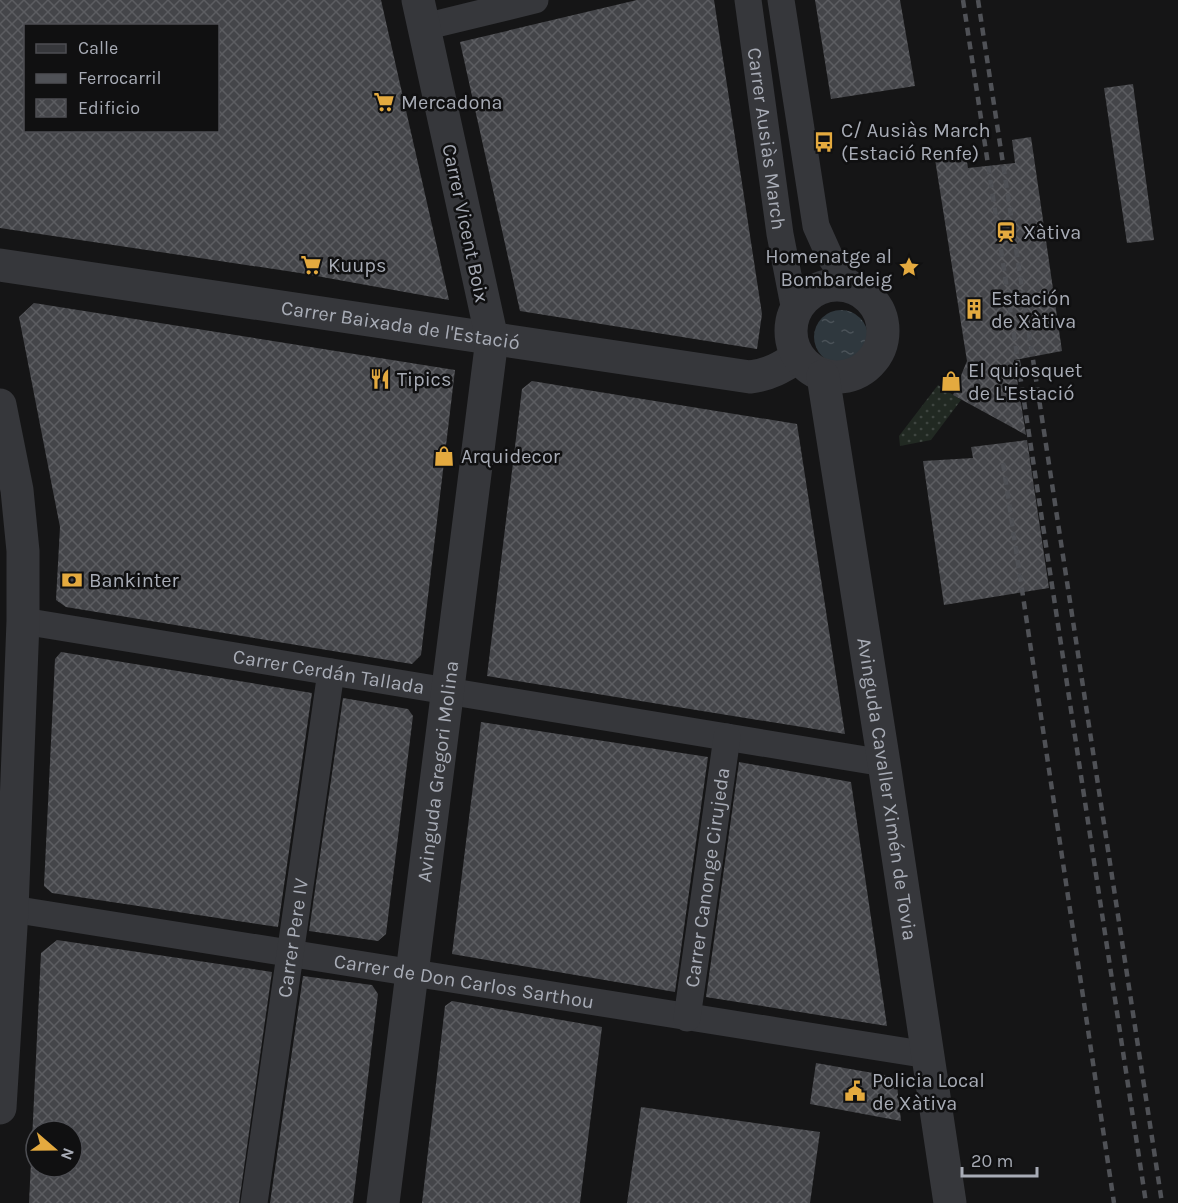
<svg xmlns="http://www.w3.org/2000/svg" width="1178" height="1203" viewBox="0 0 1178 1203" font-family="Karla,sans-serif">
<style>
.grass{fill:url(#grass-dots)}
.water{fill:url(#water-ripples)}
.building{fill:url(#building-cross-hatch);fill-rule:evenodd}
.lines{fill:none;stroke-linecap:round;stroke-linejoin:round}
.minor{stroke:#36373b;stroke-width:27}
.tertiary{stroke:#36373b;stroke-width:33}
.rail{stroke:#4f5156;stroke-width:4.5;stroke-dasharray:8 6;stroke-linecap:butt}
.labels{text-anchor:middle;stroke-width:5;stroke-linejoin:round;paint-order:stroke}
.poi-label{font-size:20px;fill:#a8acb6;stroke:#101011;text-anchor:start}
.street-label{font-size:20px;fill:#a8acb6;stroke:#101011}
</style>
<defs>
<pattern id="grass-dots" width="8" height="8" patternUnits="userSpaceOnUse" patternTransform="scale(1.5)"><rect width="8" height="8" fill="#212922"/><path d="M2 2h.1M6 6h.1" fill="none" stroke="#3e4540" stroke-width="1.8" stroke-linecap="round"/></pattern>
<pattern id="water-ripples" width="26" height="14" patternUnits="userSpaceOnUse" patternTransform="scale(1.5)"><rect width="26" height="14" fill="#2f383e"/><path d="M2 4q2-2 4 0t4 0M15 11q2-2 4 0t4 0" fill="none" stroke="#4a5258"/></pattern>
<pattern id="building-cross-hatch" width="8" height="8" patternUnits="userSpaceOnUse" patternTransform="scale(1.5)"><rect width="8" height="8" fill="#444549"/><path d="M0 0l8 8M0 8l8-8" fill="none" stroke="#5c5d61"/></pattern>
</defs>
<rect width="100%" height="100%" fill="#151516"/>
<path class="grass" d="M938,385L961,400L931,440L900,446L899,436Z"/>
<path class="water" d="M814 337a27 27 0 1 1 54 0a27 27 0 1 1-54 0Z"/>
<path class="building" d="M0,0H381L449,300L300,273L0,228ZM26,26H218V130H26Z
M637,0H714L762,314L757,349L520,311L460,42Z
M815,0H900L915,86L831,99Z
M1133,84L1154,240L1127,243L1104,88Z
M1031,137L1062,351L1014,360L1026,435L953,395L967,361L934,153L965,150L968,168L1015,163L1012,140Z
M34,303L455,370L421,655L412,664L66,607L56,600L60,527L19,317Z
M532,381L797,424L845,734L487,676L522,389Z
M1027,440L1049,588L944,605L923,461L973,458L971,447Z
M61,652L312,693L278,927L52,893L44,886L55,659Z
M343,698L408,709L413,716L386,934L378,941L309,931Z
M481,722L708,757L675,992L452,954Z
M739,762L851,782L887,1026L706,997Z
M57,940L272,972L239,1203H29L41,953ZM36,1131H72V1167H36Z
M303,976L372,985L378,994L353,1203H270Z
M452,1001L602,1027L580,1203H422L445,1006Z
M816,1063L896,1077L901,1121L810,1104Z
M641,1107L820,1132L810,1203H627Z"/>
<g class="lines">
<g class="minor">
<path id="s1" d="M748,0L780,234L795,311"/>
<path d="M781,0L816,226L829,255L850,286"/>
<path d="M424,27L535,0"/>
<path id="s2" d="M23,621L884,763"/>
<path id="s3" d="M0,907L928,1055"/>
<path id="s4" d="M687,1018L727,737"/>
<path id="s5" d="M254,1203L331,672"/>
</g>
<g class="tertiary">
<path id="s6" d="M0,265L750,377C769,375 782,367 798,357"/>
<circle cx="837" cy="331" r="46"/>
<path id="s7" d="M823,376L884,763L950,1203"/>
<path d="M0,405L17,490L23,551V621L12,910L0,1108"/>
<path id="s8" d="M383,1203L492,339L418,0"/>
</g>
<path class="rail" d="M963,0L1146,1203
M978,0L1162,1203
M1003,463L1114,1203"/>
</g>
<defs>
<g id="supermarket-bare" transform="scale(1.62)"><path d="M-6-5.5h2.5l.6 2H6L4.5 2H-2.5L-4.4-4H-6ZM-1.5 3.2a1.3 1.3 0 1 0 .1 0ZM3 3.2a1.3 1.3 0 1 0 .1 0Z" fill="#e4aa3f" stroke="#101011" stroke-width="2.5" paint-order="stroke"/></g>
<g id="bus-bare" transform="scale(1.62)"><path d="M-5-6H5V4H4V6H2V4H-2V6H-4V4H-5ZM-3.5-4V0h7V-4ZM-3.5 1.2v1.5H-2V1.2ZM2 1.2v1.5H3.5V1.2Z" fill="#e4aa3f" stroke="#101011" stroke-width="2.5" paint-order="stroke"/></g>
<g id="station-bare" transform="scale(1.62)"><path d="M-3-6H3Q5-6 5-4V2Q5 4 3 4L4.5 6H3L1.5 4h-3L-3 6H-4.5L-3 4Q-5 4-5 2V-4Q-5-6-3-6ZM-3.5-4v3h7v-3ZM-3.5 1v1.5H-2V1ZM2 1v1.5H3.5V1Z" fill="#e4aa3f" stroke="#101011" stroke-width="2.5" paint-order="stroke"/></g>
<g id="sight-bare" transform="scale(1.62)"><path d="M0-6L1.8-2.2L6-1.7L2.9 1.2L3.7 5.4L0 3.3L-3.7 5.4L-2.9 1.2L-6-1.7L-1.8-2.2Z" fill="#e4aa3f" stroke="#101011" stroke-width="2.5" paint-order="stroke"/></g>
<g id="building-bare" transform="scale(1.62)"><path d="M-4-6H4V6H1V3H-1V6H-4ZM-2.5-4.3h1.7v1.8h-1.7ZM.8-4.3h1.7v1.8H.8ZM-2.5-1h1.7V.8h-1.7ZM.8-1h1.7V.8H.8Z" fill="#e4aa3f" stroke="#101011" stroke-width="2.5" paint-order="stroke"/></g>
<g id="restaurant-bare" transform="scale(1.62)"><path d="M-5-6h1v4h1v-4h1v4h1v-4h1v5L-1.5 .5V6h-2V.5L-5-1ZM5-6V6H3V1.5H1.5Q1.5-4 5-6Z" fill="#e4aa3f" stroke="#101011" stroke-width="2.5" paint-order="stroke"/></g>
<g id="shop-bare" transform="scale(1.62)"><path d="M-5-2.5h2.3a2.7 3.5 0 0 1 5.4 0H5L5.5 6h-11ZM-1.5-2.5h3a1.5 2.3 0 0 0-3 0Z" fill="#e4aa3f" stroke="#101011" stroke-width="2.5" paint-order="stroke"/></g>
<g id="bank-bare" transform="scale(1.62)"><path d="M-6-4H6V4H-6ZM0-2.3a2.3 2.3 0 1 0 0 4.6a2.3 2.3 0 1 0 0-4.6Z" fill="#e4aa3f" stroke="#101011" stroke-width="2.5" paint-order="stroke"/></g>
<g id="civic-bare" transform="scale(1.62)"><path d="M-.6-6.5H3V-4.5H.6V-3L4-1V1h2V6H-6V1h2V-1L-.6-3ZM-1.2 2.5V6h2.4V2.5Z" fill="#e4aa3f" stroke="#101011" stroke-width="2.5" paint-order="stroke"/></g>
</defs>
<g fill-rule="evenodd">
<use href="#supermarket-bare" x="384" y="102"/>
<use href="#bus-bare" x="824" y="142"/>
<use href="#station-bare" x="1006" y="232"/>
<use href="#supermarket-bare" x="311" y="265"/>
<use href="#sight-bare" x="909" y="267"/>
<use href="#building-bare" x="974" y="309"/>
<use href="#restaurant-bare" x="380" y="379"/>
<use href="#shop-bare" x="951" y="381"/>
<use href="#shop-bare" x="444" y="456"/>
<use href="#bank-bare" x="72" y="580"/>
<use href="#civic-bare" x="855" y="1091"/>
</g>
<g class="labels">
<g class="poi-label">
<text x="401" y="109">Mercadona</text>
<text x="841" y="137">C/ Ausiàs March<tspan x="841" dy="23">(Estació Renfe)</tspan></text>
<text x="1023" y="239">Xàtiva</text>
<text x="892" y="263" text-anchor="end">Homenatge al<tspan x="892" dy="23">Bombardeig</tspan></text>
<text x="328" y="272">Kuups</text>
<text x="991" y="305">Estación<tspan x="991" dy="23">de Xàtiva</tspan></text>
<text x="968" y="377">El quiosquet<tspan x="968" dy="23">de L'Estació</tspan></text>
<text x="397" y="386">Tipics</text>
<text x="461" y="463">Arquidecor</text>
<text x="89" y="587">Bankinter</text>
<text x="872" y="1087">Policia Local<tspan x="872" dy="23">de Xàtiva</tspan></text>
</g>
<g class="street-label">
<text dy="7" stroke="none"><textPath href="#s1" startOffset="140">Carrer Ausiàs March</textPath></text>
<text transform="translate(466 223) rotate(78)" y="7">Carrer Vicent Boix</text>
<text dy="7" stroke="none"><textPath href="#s6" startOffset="405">Carrer Baixada de l'Estació</textPath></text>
<text dy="7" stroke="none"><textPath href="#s2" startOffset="310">Carrer Cerdán Tallada</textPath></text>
<text dy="7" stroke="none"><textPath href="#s8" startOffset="435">Avinguda Gregori Molina</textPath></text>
<text dy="7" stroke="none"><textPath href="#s7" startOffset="418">Avinguda Cavaller Ximén de Tovia</textPath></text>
<text dy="7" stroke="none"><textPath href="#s4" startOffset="142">Carrer Canonge Cirujeda</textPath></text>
<text dy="7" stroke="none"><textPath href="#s5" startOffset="268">Carrer Pere IV</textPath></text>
<text dy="7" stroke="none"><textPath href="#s3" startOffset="470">Carrer de Don Carlos Sarthou</textPath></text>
</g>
</g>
<rect x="24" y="24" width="195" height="108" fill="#101011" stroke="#4d4e53" stroke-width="1.5"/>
<rect x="36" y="44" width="30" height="9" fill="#36373b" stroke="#4d4e53" stroke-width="1.5"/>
<text x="78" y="54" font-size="18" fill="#a8acb6">Calle</text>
<rect x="36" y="74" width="30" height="9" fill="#4f5156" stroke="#4d4e53" stroke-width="1.5"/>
<text x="78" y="84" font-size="18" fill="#a8acb6">Ferrocarril</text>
<rect x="36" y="99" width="30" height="18" fill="url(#building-cross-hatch)" stroke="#4d4e53" stroke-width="1.5"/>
<text x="78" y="114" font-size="18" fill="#a8acb6">Edificio</text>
<g transform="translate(54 1149) rotate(110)"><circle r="28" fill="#101011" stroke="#4d4e53" stroke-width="1.5"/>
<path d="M0-4.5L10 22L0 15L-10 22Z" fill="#e4aa3f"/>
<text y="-9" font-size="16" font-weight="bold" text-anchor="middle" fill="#a8acb6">N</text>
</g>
<path d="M962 1167v9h75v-9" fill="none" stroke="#a8acb6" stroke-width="3"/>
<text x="971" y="1167" font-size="18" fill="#a8acb6" stroke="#101011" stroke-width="4.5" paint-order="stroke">20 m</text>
</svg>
